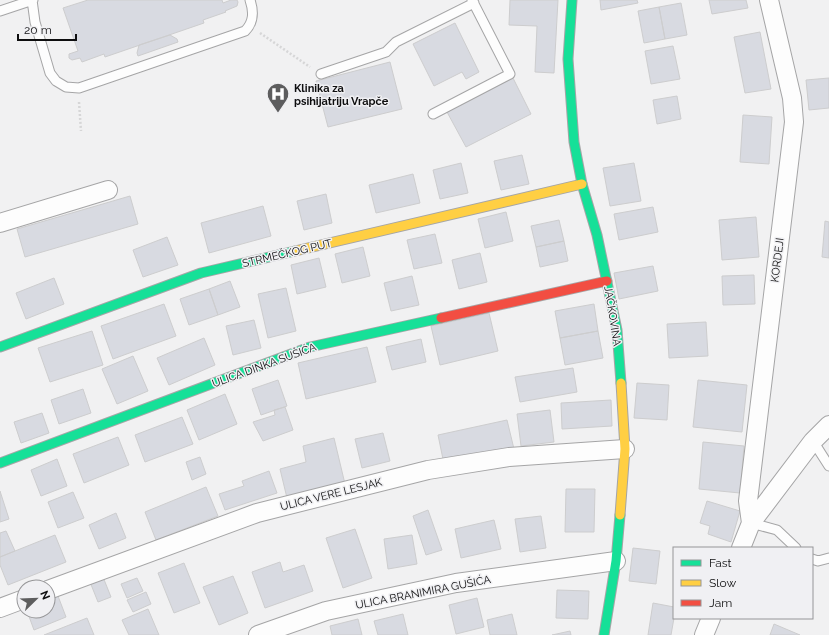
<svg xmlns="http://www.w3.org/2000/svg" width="829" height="635" viewBox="0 0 829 635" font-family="Raleway,sans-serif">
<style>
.building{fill:#d8dae1;stroke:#cdcdce}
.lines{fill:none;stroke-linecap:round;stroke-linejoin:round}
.lane-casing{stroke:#a5a5a6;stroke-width:11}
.street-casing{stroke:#a5a5a6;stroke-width:20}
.fast-casing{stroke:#a5a5a6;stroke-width:11}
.slow-casing{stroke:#a5a5a6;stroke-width:11}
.jam-casing{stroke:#a5a5a6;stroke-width:11}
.path{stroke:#d6d6d7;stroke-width:2.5;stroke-dasharray:2 2;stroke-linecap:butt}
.lane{stroke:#fdfdfd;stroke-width:9}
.street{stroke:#fdfdfd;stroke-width:18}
.fast{stroke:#16e098;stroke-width:9}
.slow{stroke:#ffcf43;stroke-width:9}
.jam{stroke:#f24e42;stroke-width:9}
.labels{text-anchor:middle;stroke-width:3;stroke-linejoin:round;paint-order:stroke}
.poi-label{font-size:11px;font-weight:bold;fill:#0e0e0f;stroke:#f0f0f3;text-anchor:start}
.street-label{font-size:11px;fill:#0e0e0f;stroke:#f0f0f3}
</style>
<rect width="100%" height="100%" fill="#f1f1f2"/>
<path class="building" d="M88,0H222L223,3L231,0H237L238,2L237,6L225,11L226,12L203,20L204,23L105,57L104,54L82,62L80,58L72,60L69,58V54L78,51L63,8Z
M510,0H558L554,73L535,72L537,26L509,25Z
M600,0H637L638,3L601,10Z
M709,0H746L748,8L712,14Z
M681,3L687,35L665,39L659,7Z
M659,7L665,39L644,43L638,11Z
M455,23L479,72L466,79L462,72L434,86L413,44Z
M760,32L771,89L745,93L734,37Z
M170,35L177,39L178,42L138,56L137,53L139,45Z
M673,46L680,79L651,84L645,51Z
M390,62L402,109L328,127L316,81Z
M513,78L531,114L466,147L447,112Z
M829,78V108L809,110L806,80Z
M677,96L681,119L657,124L653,100Z
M743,115L772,117L769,164L740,162Z
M522,155L529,184L501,190L494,161Z
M461,163L468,193L440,199L433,170Z
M634,163L641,201L610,206L603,168Z
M413,174L420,203L376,213L369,185Z
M326,194L332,223L304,230L297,201Z
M130,196L138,224L25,257L17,229Z
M263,206L271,236L209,253L201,223Z
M653,207L658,232L619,240L614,214Z
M506,212L513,241L485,248L478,219Z
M756,217L759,257L722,260L719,220Z
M559,220L564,241L536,247L531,226Z
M825,221L829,222V258L822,257Z
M435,234L442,263L414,269L407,240Z
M167,237L178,265L143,277L133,250Z
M564,241L568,261L540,267L536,247Z
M363,247L370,276L342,283L335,254Z
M480,253L487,282L459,289L452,260Z
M319,258L326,287L297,294L291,265Z
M653,266L658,291L619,299L614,273Z
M754,275L755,304L723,305L722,276Z
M412,276L419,305L391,311L384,283Z
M54,278L64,304L26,319L16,293Z
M230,281L240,307L218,315L209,289Z
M286,288L296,331L268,338L258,294Z
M209,289L218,315L189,325L180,299Z
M164,304L176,336L113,359L101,326Z
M594,304L598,331L560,338L555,311Z
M489,313L498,351L440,365L431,326Z
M254,320L261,348L233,355L226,326Z
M706,322L708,356L669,358L667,324Z
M92,331L103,365L50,382L38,348Z
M598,331L603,358L565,365L560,338Z
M204,338L215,365L169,385L157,358Z
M421,339L426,362L392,370L386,347Z
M367,347L376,382L306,399L298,363Z
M133,356L148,391L117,404L102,369Z
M573,368L577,392L520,402L515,377Z
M278,380L287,406L261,415L252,389Z
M698,380L747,385L742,432L693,427Z
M637,383L669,385L667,420L634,418Z
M83,389L91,413L59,424L51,400Z
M225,394L237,424L199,440L187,410Z
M611,400L612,426L562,429L561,403Z
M285,407L293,430L263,441L253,422L275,415L274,410Z
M550,410L554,442L521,446L517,414Z
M42,413L49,433L21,443L14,422Z
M182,417L193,444L145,462L135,435Z
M507,420L514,449L444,464L438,435Z
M383,433L390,461L362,468L355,439Z
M118,437L129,465L84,483L73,454Z
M334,438L345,484L287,498L280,469L306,462L303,446Z
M703,442L744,446L740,493L699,489Z
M200,457L206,474L192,480L186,462Z
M57,459L67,486L41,496L31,470Z
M269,471L277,493L225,510L219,494L244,486L242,481Z
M206,487L218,516L156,540L145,512Z
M566,489H595L594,532H565Z
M0,491L9,519L0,522Z
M73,492L84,518L58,528L48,502Z
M707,501L740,511L731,542L708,534L710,526L700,523Z
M428,510L442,550L426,555L413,516Z
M116,513L126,538L99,549L89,525Z
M541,516L546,548L520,552L515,519Z
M494,520L501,549L461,558L455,529Z
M355,529L372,578L343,588L326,538Z
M6,531L15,551L0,557V533Z
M55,535L66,562L8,585L0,565V557Z
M412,535L417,564L388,569L384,539Z
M633,548L660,551L656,584L629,581Z
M280,562L283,572L304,565L313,591L265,608L252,572Z
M184,563L200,603L174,613L158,573Z
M233,576L248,613L219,625L203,587Z
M103,577L111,597L98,602L90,582Z
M137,578L143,591L127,598L121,584Z
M557,590L589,591L588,619L556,618Z
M146,592L151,604L133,612L127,600Z
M58,596L66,617L34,630L27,611H48V599Z
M477,598L484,627L456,634L449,605Z
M653,603L674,607V618L671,635H648Z
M148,609L159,635H129L122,620Z
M403,614L408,635H378L374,621Z
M512,614L517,635H490L487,620Z
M87,618L94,635H44Z
M358,619L362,635H332L330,626Z
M774,624L800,635H770Z
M570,631L571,635H552Z"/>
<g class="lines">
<g class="lane-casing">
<path id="lane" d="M32,0L35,22L50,73L56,81L66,87L79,88L245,31C254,22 254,12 250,0
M0,11L33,0
M321,74L386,52L396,42L474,3
M433,114L510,74L472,0
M813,441L829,466
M751,523L777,530L796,548
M812,559L818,561L829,558"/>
</g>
<g class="street-casing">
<path id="street" d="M0,223L108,190
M751,523L748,501L794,122L792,98L769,0
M741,548L751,523L813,441L829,425
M48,590L257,513L428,470L509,457L625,449
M0,608L24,599
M258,635L326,611L456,583L616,561
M704,635L711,618"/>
</g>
<g class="fast-casing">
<path id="fast" d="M572,0L568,59L574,142L582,184L597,235L617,330L621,383
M0,347L201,273L295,251
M0,463L310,347L441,318
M604,635L616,561L620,515"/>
</g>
<g class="slow-casing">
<path id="slow" d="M295,251L582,184
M620,515L625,449L621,383"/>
</g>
<g class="jam-casing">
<path id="jam" d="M441,318L607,281"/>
</g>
<path class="path" d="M260,33L310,67
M79,102L81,131"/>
<use href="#lane" class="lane"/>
<use href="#street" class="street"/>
<use href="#fast" class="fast"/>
<use href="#slow" class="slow"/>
<use href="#jam" class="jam"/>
</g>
<defs>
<g id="hospital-pin" transform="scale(1.15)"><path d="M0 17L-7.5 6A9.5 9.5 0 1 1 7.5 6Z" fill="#5d5d5e" stroke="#f0f0f3"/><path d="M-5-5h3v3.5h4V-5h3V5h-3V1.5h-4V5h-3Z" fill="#fff"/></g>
</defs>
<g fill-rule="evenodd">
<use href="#hospital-pin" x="278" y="94"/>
</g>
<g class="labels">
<g class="poi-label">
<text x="294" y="92">Klinika za<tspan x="294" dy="13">psihijatriju Vrapče</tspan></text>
</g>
<g class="street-label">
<text transform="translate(287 253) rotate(-13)" y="4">STRMEČKOG PUT</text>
<text transform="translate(777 260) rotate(-83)" y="4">KORDEJI</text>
<text transform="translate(613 316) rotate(81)" y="4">JAČKOVINA</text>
<text transform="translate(264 365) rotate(-20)" y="4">ULICA DINKA SUŠIĆA</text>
<text transform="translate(331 494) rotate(-14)" y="4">ULICA VERE LESJAK</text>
<text transform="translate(423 592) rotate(-11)" y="4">ULICA BRANIMIRA GUŠIĆA</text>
</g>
</g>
<rect x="673" y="547" width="140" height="72" fill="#f0f0f3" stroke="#969698"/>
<rect x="681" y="560" width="20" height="6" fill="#16e098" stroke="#969698"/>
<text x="709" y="567" font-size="12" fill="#0e0e0f">Fast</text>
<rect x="681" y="580" width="20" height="6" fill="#ffcf43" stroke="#969698"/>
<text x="709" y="587" font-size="12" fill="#0e0e0f">Slow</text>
<rect x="681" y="600" width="20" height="6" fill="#f24e42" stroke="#969698"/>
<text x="709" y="607" font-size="12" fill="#0e0e0f">Jam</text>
<g transform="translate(36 599) rotate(67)"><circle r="19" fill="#f0f0f3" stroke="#969698"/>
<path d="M0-3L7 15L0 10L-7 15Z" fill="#5d5d5e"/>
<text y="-6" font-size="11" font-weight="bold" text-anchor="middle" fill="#0e0e0f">N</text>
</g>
<path d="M18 34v6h58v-6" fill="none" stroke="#0e0e0f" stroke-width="2"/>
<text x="24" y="34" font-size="12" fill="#0e0e0f" stroke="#f0f0f3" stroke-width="3" paint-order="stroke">20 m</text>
</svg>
